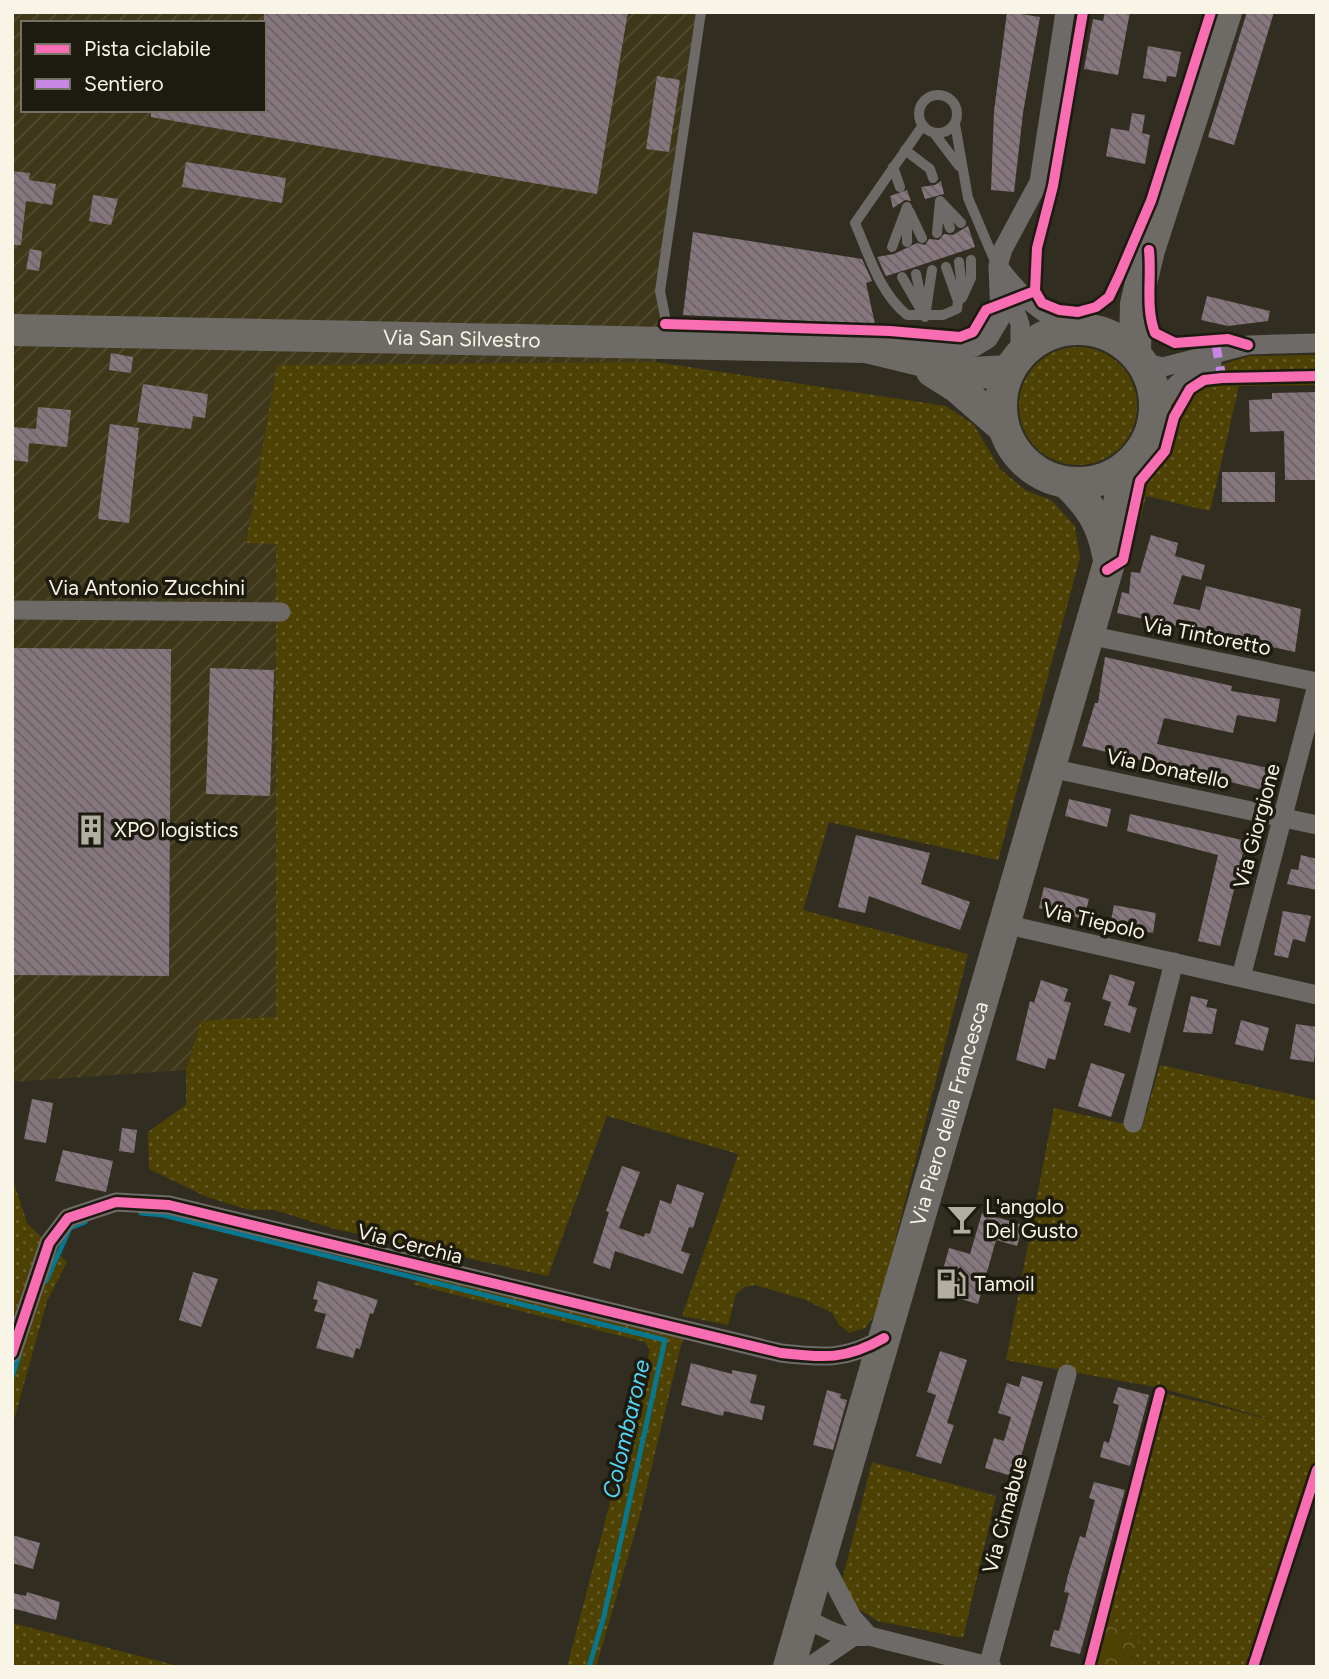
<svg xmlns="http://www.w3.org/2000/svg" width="1329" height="1679" viewBox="0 0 1329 1679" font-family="Figtree,sans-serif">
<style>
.industrial{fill:url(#industrial-furrows);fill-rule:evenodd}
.grass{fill:url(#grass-dots)}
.park{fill:url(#park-crowns)}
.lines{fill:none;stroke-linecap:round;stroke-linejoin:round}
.stream{stroke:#08768c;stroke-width:5}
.building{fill:url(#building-back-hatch)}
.path{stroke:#68655f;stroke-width:2.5;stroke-dasharray:3.5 3.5;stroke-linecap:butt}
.service{stroke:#6d6a68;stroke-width:10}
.minor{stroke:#6d6a68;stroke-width:19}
.primary{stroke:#6e6a66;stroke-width:32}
.quiet{stroke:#c787e3;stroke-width:9;stroke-dasharray:18 9;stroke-linecap:butt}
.cycleway-casing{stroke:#1d1a0f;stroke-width:15}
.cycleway{stroke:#f96db3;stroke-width:10}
.labels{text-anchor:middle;stroke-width:7;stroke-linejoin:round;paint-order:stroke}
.street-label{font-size:21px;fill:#f8f4e6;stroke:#1d1a0f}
.poi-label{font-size:21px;fill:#f8f4e6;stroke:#1d1a0f;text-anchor:start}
.water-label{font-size:23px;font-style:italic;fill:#53d5f8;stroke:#1d1a0f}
</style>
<defs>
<pattern id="industrial-furrows" width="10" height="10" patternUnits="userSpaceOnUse" patternTransform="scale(1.75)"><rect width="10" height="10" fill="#3e3719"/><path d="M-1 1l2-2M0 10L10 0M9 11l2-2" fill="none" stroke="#514b2f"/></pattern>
<pattern id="grass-dots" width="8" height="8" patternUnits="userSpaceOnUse" patternTransform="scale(1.75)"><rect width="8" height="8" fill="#4e4104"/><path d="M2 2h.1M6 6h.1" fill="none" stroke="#685d29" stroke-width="1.8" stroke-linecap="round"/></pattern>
<pattern id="park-crowns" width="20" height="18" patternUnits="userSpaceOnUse" patternTransform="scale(1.75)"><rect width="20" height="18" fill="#4e4104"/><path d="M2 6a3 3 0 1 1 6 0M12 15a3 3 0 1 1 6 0" fill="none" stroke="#685d29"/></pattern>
<pattern id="building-back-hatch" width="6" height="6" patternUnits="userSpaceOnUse" patternTransform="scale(1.75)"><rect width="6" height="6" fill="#86767d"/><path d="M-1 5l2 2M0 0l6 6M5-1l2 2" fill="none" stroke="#6b6264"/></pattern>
</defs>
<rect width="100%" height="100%" fill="#312e21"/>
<path class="industrial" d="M12,12H700L656,362L277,365L246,542L276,544V1018L201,1021L186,1070L12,1082ZM23,23H264V110H23Z"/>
<path class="grass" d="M1019 406a59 59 0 1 1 118 0a59 59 0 1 1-118 0Z
M1317,355V385L1239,386L1210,511L1146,496L1139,523L1126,519L1139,471L1159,444L1170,400L1215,367L1249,356Z
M656,362L946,406L974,425L1000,469L1025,490L1051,500L1075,526L1080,558L998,860L829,822L803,910L968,954L877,1312L865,1328L849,1333L839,1325L832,1313L806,1300L755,1285L745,1287L736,1294L728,1325L682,1316L738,1154L607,1116L548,1276L335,1229L275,1210H250L207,1197L149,1169L148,1132L186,1105V1070L201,1021L276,1017V544L246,543L277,365Z
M1160,1065L1317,1100V1470L1253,1667H1130L1139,1638L1101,1622L1160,1392L1284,1423L1161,1388L1006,1360L1054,1108L1142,1128Z
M12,1177L27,1223L67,1262L47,1301L12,1427Z
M428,1277L683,1337L639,1519L596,1667H567L650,1350L645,1342L412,1284Z
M872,1462L996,1496L963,1638L878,1621L857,1608L842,1581Z
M12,1623L182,1667H12Z"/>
<path class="park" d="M1101,1622L1139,1638L1130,1667H1089Z"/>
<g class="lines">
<path class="stream" d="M141,1213L163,1215L665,1340L604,1616L589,1667
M46,1281L70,1228L85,1222
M12,1377L19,1356"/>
</g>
<path class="building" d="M264,12H628L597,194L151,117V110H264Z
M1007,12L1040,17L1023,113L1014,192L991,190L994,111Z
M1105,12H1130L1118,75L1084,69L1093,19L1103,21Z
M1247,12H1274L1234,145L1208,137Z
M1148,46L1181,52L1176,77L1167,76L1166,82L1143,78Z
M657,76L680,80L669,152L646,149Z
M1132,113L1145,115L1142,133L1150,135L1145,164L1106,156L1111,128L1129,131Z
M186,162L286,178L282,203L182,187Z
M12,171L30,173L29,180L56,184L52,205L26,201L21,245H12Z
M941,181L944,194L925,199L921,187L935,185Z
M907,190L911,201L905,200L893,208L890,196Z
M93,195L118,199L111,225L89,221Z
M968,226L975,247L912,268L886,276L877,257L894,254L917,243L925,245L929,239L939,240L944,234L953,235Z
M693,232L862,259L872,281L866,283L875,324L683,315Z
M30,249L42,251L39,271L26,269Z
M1207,296L1270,311L1268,321L1228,326L1201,320Z
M111,353L133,357L131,373L109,370Z
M143,384L208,394L205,418L193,416L191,429L137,422Z
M1317,392V480H1285L1284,431L1250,432L1249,400L1272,399V393Z
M38,407L71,410L67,447L29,443L28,462L12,460V427L36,429Z
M110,424L139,428L129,523L98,519Z
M1222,472H1275V502H1222Z
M1151,535L1178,543L1175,556L1205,565L1201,580L1182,575L1173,604L1200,610L1206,586L1301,609L1295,652L1117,613L1122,592L1129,594L1131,572L1140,573Z
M12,648L171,649L169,976L12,975Z
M1105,657L1232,686L1231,691L1280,699L1276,722L1237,715L1233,733L1164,718L1157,744L1268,768L1263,790L1082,746L1095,703H1098Z
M210,668L274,670L270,796L206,794Z
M1069,799L1111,809L1107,827L1065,816Z
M1130,814L1246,841L1220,946L1198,941L1218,855L1127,831Z
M856,835L930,853L921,884L970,902L960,930L869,896L865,913L838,907Z
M1301,855L1317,859V890L1287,884L1291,869L1298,870Z
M1044,887L1089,899L1084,919L1039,908Z
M1114,905L1156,913L1153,933L1110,925Z
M1283,911L1311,916L1305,942L1293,939L1288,958L1274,955Z
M1110,974L1135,982L1128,1005L1137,1008L1130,1033L1104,1025L1111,1002L1102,999Z
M1041,980L1068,989L1064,1001L1071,1003L1055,1060L1048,1058L1045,1069L1016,1060L1030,1001L1034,1003Z
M1191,996L1208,1000L1206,1007L1217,1009L1212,1034L1183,1032Z
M1241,1020L1269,1028L1263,1051L1235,1044Z
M1296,1024L1317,1027L1314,1062L1290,1059Z
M1091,1063L1125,1074L1111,1117L1078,1106Z
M32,1099L53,1103L46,1143L24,1139Z
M122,1128L137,1130L134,1153L119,1151Z
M63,1150L113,1161L106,1192L55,1181Z
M622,1166L640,1172L619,1228L644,1237L645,1233L650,1234L660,1200L671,1204L677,1184L704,1193L693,1228L689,1227L681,1251L690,1254L683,1274L615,1251L610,1269L593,1263L609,1212L606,1211Z
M982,1213L1023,1225L1017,1246L996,1240L978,1304L937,1292L949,1248L970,1254Z
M193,1272L218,1279L201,1327L179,1320Z
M318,1281L378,1300L373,1314L370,1313L360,1349L356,1348L353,1358L316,1348L326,1314L314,1311L318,1300L313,1299Z
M940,1351L967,1360L947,1423L954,1425L941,1464L916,1456L936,1395L927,1392Z
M691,1363L732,1374V1370L757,1375L750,1403L765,1406L762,1420L724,1411L723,1416L681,1405Z
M1022,1376L1043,1382L1015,1477L985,1468L994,1438L1004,1441L1011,1417L998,1413L1007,1383L1019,1387Z
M1118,1387L1149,1395L1130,1466L1100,1457L1104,1441L1109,1443L1119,1405L1113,1403Z
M827,1390L841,1394L840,1398L847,1400L833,1450L813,1445Z
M1094,1482L1125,1490L1080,1654L1050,1646L1054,1630L1059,1631L1069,1593L1064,1592L1068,1575L1080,1536L1085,1538L1095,1500L1089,1498Z
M12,1535L40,1543L33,1569L12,1563Z
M27,1592L60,1602L56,1620L12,1608V1593L26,1596Z"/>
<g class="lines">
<path class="path" d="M1253,1667L1317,1470"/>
<path class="service" d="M919 114a19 19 0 1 1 38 0a19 19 0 1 1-38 0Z
M955,124L968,198L997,266
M923,125L855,223C869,255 879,292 907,315H943L957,309L961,279L959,262
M934,133L959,166
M905,150L930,169L933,178
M893,167L900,187
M940,201L961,223
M942,204L950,228
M909,211L922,238
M937,233L940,201
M907,242V215
M892,247L907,207
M946,267L958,301
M916,274L923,306
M902,277L925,317
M962,298L971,278V260
M925,317L932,270
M669,337L660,291L701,12"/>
<path class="minor" d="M998,266C1019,295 1040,313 1073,329
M1006,286L1020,324V355
M898,344L956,350L975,347L988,339L1000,319L998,266L1003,249L1039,182L1065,12
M1141,362L1163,367L1248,345L1317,343
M1155,414C1168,386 1186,376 1212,363
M12,610L281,612
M1088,635L1317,682
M1050,768L1317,825
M1004,924L1317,995
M1241,977L1317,685
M1133,1123L1174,962
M12,1353L49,1243L68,1218L116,1202L169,1205L781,1353C824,1358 846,1360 884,1338
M821,1558L852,1617L869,1636
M804,1617C827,1630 842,1639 869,1636L992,1667
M809,1667L850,1639
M988,1667L1067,1374"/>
<g class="primary">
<circle cx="1078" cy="406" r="77"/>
<path id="s1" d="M12,330L866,347L973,373L1009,371"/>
<path d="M1135,353L1136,304L1149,250L1226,12"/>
<path d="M932,371L957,387L1003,427"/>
<path d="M1067,483C1090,505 1102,523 1108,555"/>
<path id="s2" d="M789,1667L1109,563L1125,468"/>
</g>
<path class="quiet" d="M1215,340L1222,378"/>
<g class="cycleway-casing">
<path id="cycleway" d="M1083,12L1053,186L1037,248L1035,291L1042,303L1059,310L1078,312L1096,307L1109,297L1119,276L1151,201L1211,12
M1149,250C1152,278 1145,307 1155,333L1175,343L1228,339L1248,345
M665,324L890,331L960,337L973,332L986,310L1035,291
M1107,570L1123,560L1140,481L1165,451L1174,417L1190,389L1204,380L1222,378L1317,376
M12,1353L49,1243L68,1218L116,1202L169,1205L781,1353C824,1358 846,1360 884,1338
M1089,1667L1160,1392
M1253,1667L1317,1470"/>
</g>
<use href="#cycleway" class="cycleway"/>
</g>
<defs>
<g id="building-bare" transform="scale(2.415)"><path d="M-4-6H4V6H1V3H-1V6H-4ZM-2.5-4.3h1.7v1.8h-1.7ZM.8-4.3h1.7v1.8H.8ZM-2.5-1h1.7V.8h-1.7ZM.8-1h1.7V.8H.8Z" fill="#b2afa1" stroke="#1d1a0f" stroke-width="2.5" paint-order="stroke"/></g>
<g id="bar-bare" transform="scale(2.415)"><path d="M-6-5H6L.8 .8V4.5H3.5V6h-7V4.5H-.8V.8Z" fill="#b2afa1" stroke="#1d1a0f" stroke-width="2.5" paint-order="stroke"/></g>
<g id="fuel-bare" transform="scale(2.415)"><path d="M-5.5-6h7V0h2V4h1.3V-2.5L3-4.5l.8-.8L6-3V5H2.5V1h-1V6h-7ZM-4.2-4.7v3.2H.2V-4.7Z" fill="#b2afa1" stroke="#1d1a0f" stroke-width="2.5" paint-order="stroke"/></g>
</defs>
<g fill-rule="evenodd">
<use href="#building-bare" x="91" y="830"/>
<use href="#bar-bare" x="962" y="1219"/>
<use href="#fuel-bare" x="951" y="1284"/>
</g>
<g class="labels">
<g class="street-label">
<text dy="7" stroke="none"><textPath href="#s1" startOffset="450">Via San Silvestro</textPath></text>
<text x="147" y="595">Via Antonio Zucchini</text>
<text transform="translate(1207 636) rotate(11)" y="7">Via Tintoretto</text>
<text transform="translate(1168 769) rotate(12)" y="7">Via Donatello</text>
<text transform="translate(1257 826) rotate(-75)" y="7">Via Giorgione</text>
<text transform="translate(1094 921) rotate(13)" y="7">Via Tiepolo</text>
<text dy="7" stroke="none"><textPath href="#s2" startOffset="576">Via Piero della Francesca</textPath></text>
<text transform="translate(410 1244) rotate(14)" y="7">Via Cerchia</text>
<text transform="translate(1005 1515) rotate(-75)" y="7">Via Cimabue</text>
</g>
<g class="poi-label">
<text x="114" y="837">XPO logistics</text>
<text x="985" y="1214">L'angolo<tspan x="985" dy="24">Del Gusto</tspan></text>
<text x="974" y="1291">Tamoil</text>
</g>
<g class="water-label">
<text transform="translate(626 1429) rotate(-77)" y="8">Colombarone</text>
</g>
</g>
<rect width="1329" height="1679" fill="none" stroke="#f8f4e6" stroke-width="28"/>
<rect x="21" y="21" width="245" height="91" fill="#1d1a0f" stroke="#757165" stroke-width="2"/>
<rect x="35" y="44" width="35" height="10" fill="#f96db3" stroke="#757165" stroke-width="2"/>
<text x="84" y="56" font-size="21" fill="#f8f4e6">Pista ciclabile</text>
<rect x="35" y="79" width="35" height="10" fill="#c787e3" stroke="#757165" stroke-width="2"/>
<text x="84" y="91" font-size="21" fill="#f8f4e6">Sentiero</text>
</svg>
